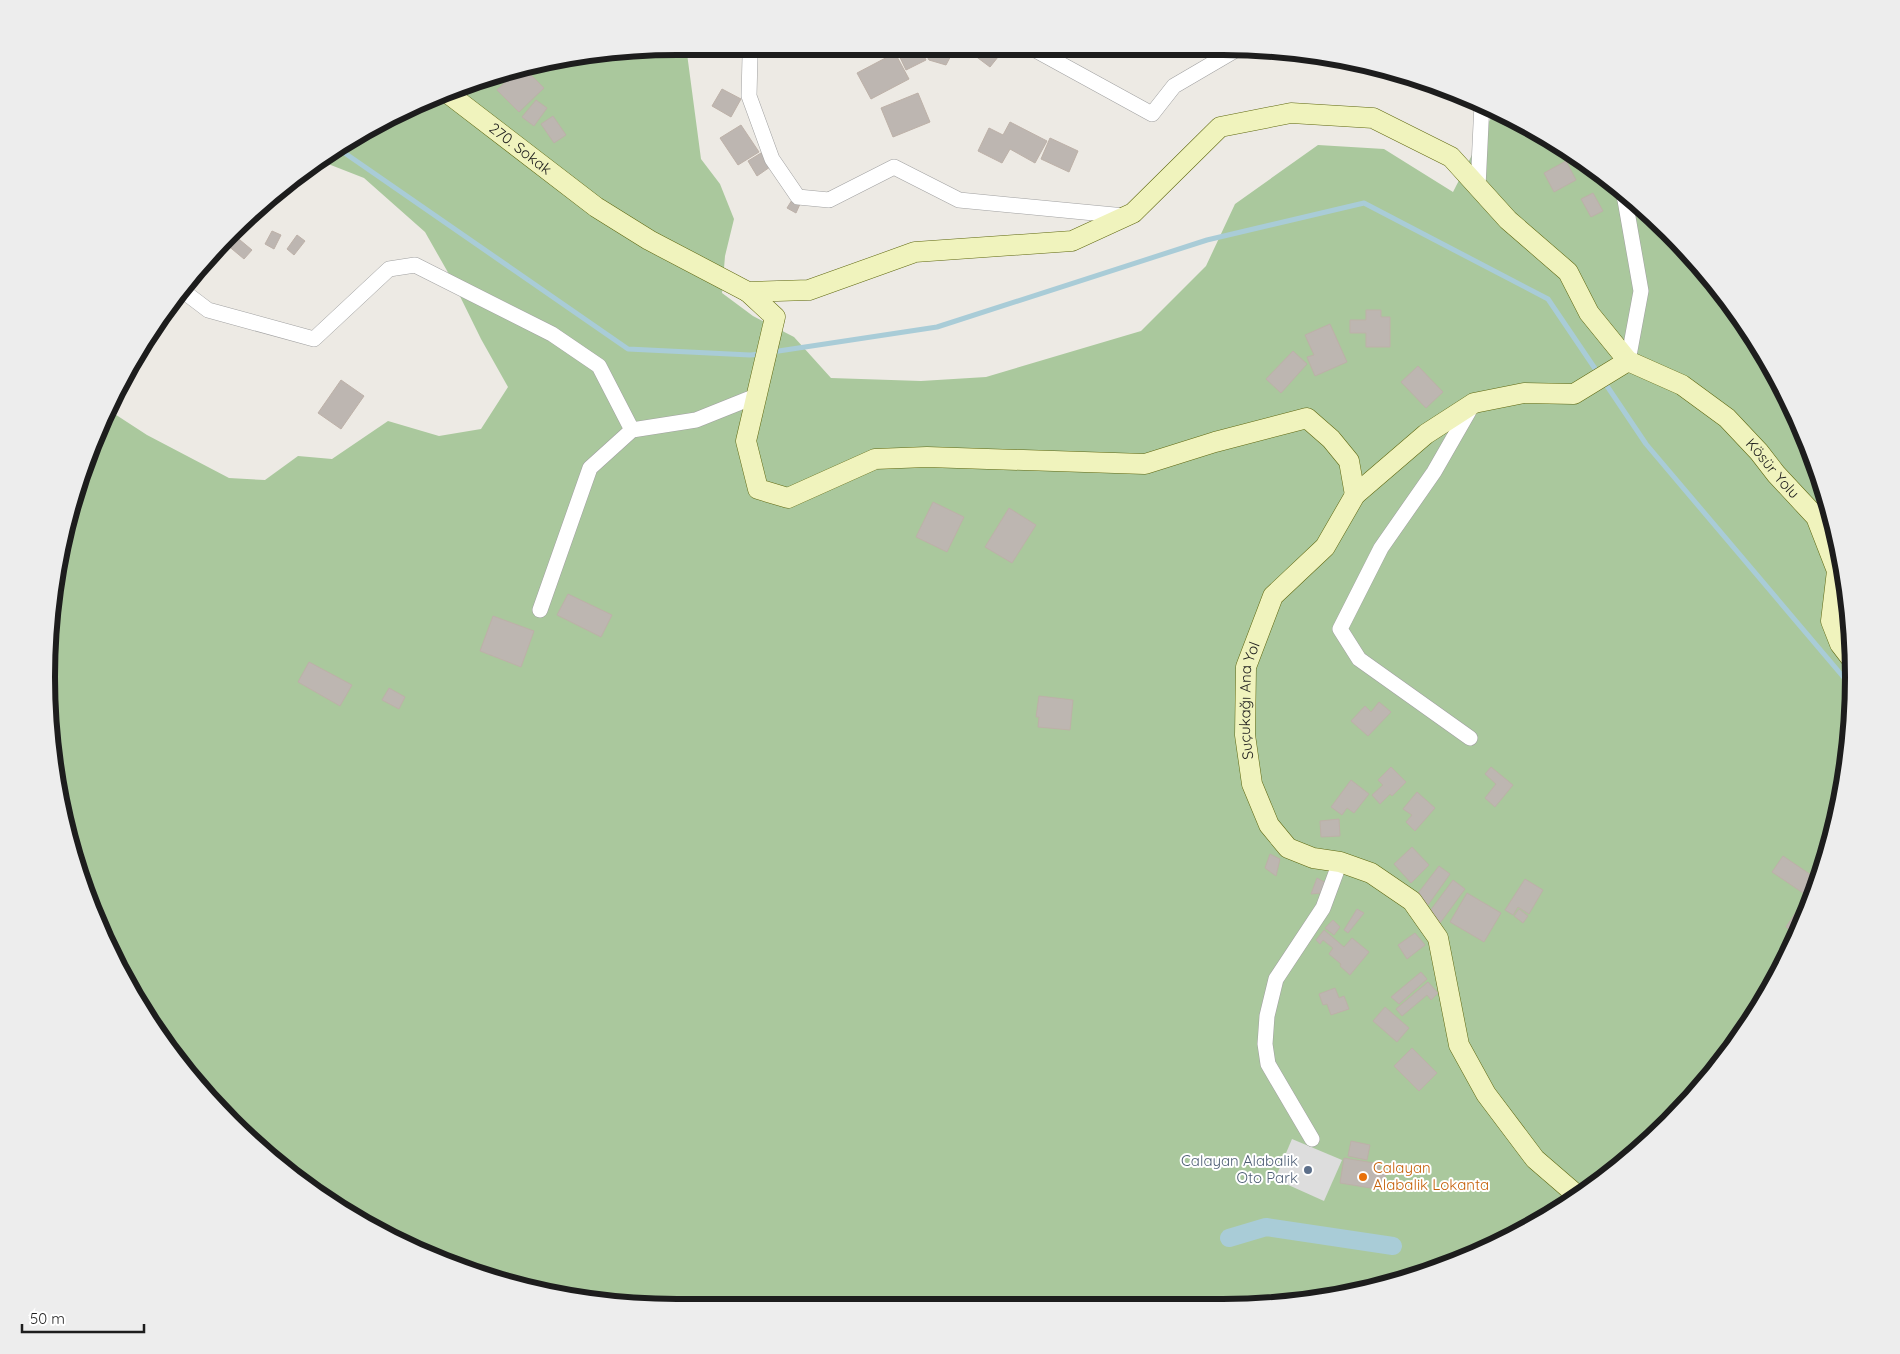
<svg xmlns="http://www.w3.org/2000/svg" width="1900" height="1354" viewBox="0 0 1900 1354" font-family="Quicksand,sans-serif">
<style>
.forest{fill:#aac89d}
.parking{fill:#ddd}
.lines{fill:none;stroke-linecap:round;stroke-linejoin:round}
.stream{stroke:#a9ccd7;stroke-width:5}
.canal{stroke:#a9ccd7;stroke-width:18}
.building{fill:#bdb6b1;stroke:#bdb1a8}
.street-casing{stroke:#a1a1a1;stroke-width:16}
.secondary-casing{stroke:#5f6810;stroke-width:21}
.street{stroke:#fff;stroke-width:15}
.secondary{stroke:#f0f3bd;stroke-width:20}
.service-dot{fill:#5c6f8a;stroke:#fff;stroke-width:2}
.food-dot{fill:#e8710a;stroke:#fff;stroke-width:2}
.labels{text-anchor:middle;stroke-width:4;stroke-linejoin:round;paint-order:stroke}
.street-label{font-size:15px;fill:#1d1d1d;stroke:#fff}
.service-label{font-size:15px;fill:#4e5e75;stroke:#fff;text-anchor:end}
.food-label{font-size:15px;fill:#c56008;stroke:#fff;text-anchor:start}
.rim{fill:none;stroke:#1d1d1d;stroke-width:6}
</style>
<rect width="100%" height="100%" fill="#edeae4"/>
<path class="forest" d="M677,46H686L701,159L720,184L734,219L725,256L722,293L753,316L794,337L831,378L921,381L986,377L1141,331L1206,266L1235,204L1318,145L1384,149L1453,192L1495,110L1539,131L1639,203L1697,261L1769,362L1820,475L1848,595L1852,719L1832,841L1789,956L1723,1061L1639,1151L1573,1202L1465,1260L1306,1302L636,1306L514,1286L398,1243L293,1177L203,1093L131,993L94,919L52,760V594L68,513L107,409L147,435L229,478L265,480L298,456L332,459L388,421L439,436L481,429L508,387L481,339L450,276L425,232L364,178L318,160L327,152L435,94L513,68Z"/>
<path class="parking" d="M1292,1139L1342,1160L1324,1201L1275,1179Z"/>
<g class="lines">
<path class="stream" d="M336,147L628,349L750,355L761,354
M772,352L937,327L1207,240L1364,203L1548,299L1598,373
M1603,380L1646,444L1851,686"/>
<path class="canal" d="M1229,1238L1266,1227L1393,1246"/>
</g>
<path class="building" d="M906,46H919L926,60L906,70L897,51Z
M921,46H956L946,65L929,60Z
M968,46H994L1002,52L990,67L966,49Z
M895,53L909,79L871,99L857,73Z
M521,67H523L544,88L519,112L497,90Z
M722,89L741,99L731,117L712,106Z
M918,93L930,122L893,137L881,108Z
M536,100L547,108L534,126L522,117Z
M553,116L566,135L554,143L541,124Z
M1010,122L1047,141L1035,163L1010,149L1002,163L978,151L989,128L1003,135Z
M741,125L759,152L738,165L720,138Z
M1050,138L1078,151L1069,172L1041,159Z
M761,153L770,167L757,176L748,161Z
M1566,161L1576,180L1554,192L1544,173Z
M1593,193L1603,211L1591,217L1581,199Z
M792,200L800,204L796,213L787,208Z
M272,231L281,235L274,249L265,244Z
M234,235L252,250L244,259L226,244Z
M297,235L305,241L294,255L287,249Z
M1366,310H1381V317H1390V347H1366V333H1350V320H1366Z
M1330,324L1347,362L1315,376L1307,357L1314,355L1305,335Z
M1293,351L1307,364L1281,393L1266,379Z
M1418,366L1443,392L1426,408L1401,382Z
M341,380L364,396L341,429L318,413Z
M933,502L964,517L947,552L916,537Z
M1009,508L1036,525L1012,563L985,547Z
M568,594L612,615L601,637L557,615Z
M493,616L534,631L521,667L480,651Z
M309,662L352,685L340,706L298,682Z
M389,688L405,697L399,709L382,700Z
M1039,696L1073,700L1070,730L1038,727L1039,717H1036Z
M1379,702L1391,712L1368,736L1351,721L1365,706L1371,712Z
M1391,767L1406,782L1392,796L1390,794L1380,804L1372,795L1383,785L1378,780Z
M1491,767L1513,785L1495,807L1485,798L1496,784L1485,774Z
M1351,780L1369,794L1354,813L1347,808L1342,815L1331,807Z
M1417,792L1435,808L1415,831L1406,822L1412,815L1403,809Z
M1339,819L1340,836L1321,837L1320,821Z
M1412,847L1429,865L1411,883L1394,864Z
M1270,854L1280,859L1276,876L1265,868Z
M1783,856L1817,879L1806,895L1772,872Z
M1439,866L1450,874L1428,905L1416,896Z
M1317,878L1326,883L1321,893L1311,894Z
M1525,879L1543,890L1529,914L1518,907L1513,915L1505,910Z
M1453,880L1465,889L1440,923L1427,915Z
M1817,881L1797,934L1786,927Z
M1467,893L1501,913L1484,942L1450,922Z
M1357,909L1364,913L1348,933L1344,930Z
M1519,909L1528,916L1523,923L1514,916Z
M1333,920L1340,927L1334,935L1325,928Z
M1324,930L1344,947L1352,938L1369,952L1350,975L1340,966L1341,964L1329,954L1333,948L1323,940L1320,944L1316,940Z
M1415,933L1425,945L1407,959L1398,945Z
M1421,972L1427,979L1399,1004L1391,997Z
M1428,982L1438,993L1431,1000L1427,995L1402,1016L1396,1009Z
M1335,988L1339,998L1344,996L1349,1009L1331,1015L1327,1004L1323,1005L1319,994Z
M1385,1007L1409,1028L1397,1042L1373,1021Z
M1412,1048L1437,1073L1419,1091L1394,1066Z
M1351,1141L1370,1145L1367,1160L1348,1156Z
M1344,1158L1380,1164L1379,1170L1386,1171L1383,1190L1340,1183Z"/>
<g class="lines">
<g class="street-casing">
<path id="street" d="M1028,46L1152,114L1174,86L1239,48
M750,57L749,96L772,159L798,197L829,200L894,167L959,200L1125,216
M1478,187L1482,103L1478,101
M1622,190L1625,200L1641,291L1628,361
M183,291L208,310L314,339L389,269L415,265L552,334L599,366L632,430
M540,610L590,468L632,430L696,420L756,396
M1470,738L1359,659L1340,629L1381,548L1434,472L1473,404
M1312,1139L1268,1064L1265,1044L1267,1016L1276,979L1323,908L1340,862"/>
</g>
<g class="secondary-casing">
<g id="secondary">
<path id="s1" d="M445,91L596,207L649,240L748,292L809,290L915,252L1072,241L1133,213L1220,127L1291,113L1373,118L1451,157L1508,220L1568,272L1589,313L1628,361L1682,385L1727,418L1759,452L1776,474L1816,517L1837,571L1831,621L1840,644L1850,657"/>
<path d="M748,292L775,317L746,441L758,489L788,498L875,459L927,457L1145,464L1215,442L1307,418L1331,439L1349,461L1355,495"/>
<path id="s2" d="M1579,1197L1535,1159L1486,1094L1459,1045L1438,938L1412,901L1371,873L1340,862L1313,858L1288,848L1269,825L1252,784L1245,735L1246,667L1273,596L1325,547L1355,495L1426,434L1474,403L1524,393L1574,394L1628,361"/>
</g>
</g>
<use href="#street" class="street"/>
<use href="#secondary" class="secondary"/>
</g>
<circle class="service-dot" cx="1308" cy="1170" r="5"/>
<circle class="food-dot" cx="1363" cy="1177" r="5"/>
<g class="labels">
<g class="street-label">
<text dy="5" stroke="none"><textPath href="#s1" startOffset="95">270. Sokak</textPath></text>
<text dy="5" stroke="none"><textPath href="#s1" startOffset="1582">Kösür Yolu</textPath></text>
<text dy="5" stroke="none"><textPath href="#s2" startOffset="645">Suçukağı Ana Yol</textPath></text>
</g>
<g class="service-label">
<text x="1298" y="1166">Calayan Alabalik<tspan x="1298" dy="17">Oto Park</tspan></text>
</g>
<g class="food-label">
<text x="1373" y="1173">Calayan<tspan x="1373" dy="17">Alabalik Lokanta</tspan></text>
</g>
</g>
<path d="M0 0H1900V1354H0ZM677 55H1223A622 622 0 0 1 1845 677V677A622 622 0 0 1 1223 1299H677A622 622 0 0 1 55 677V677A622 622 0 0 1 677 55Z" fill="#ededed" fill-rule="evenodd"/>
<path class="rim" d="M677 55H1223A622 622 0 0 1 1845 677V677A622 622 0 0 1 1223 1299H677A622 622 0 0 1 55 677V677A622 622 0 0 1 677 55Z"/>
<path d="M22 1324v8h122v-8" fill="none" stroke="#1d1d1d" stroke-width="2.5"/>
<text x="30" y="1324" font-size="15" fill="#1d1d1d" stroke="#ffffff" stroke-width="4" paint-order="stroke">50 m</text>
</svg>
